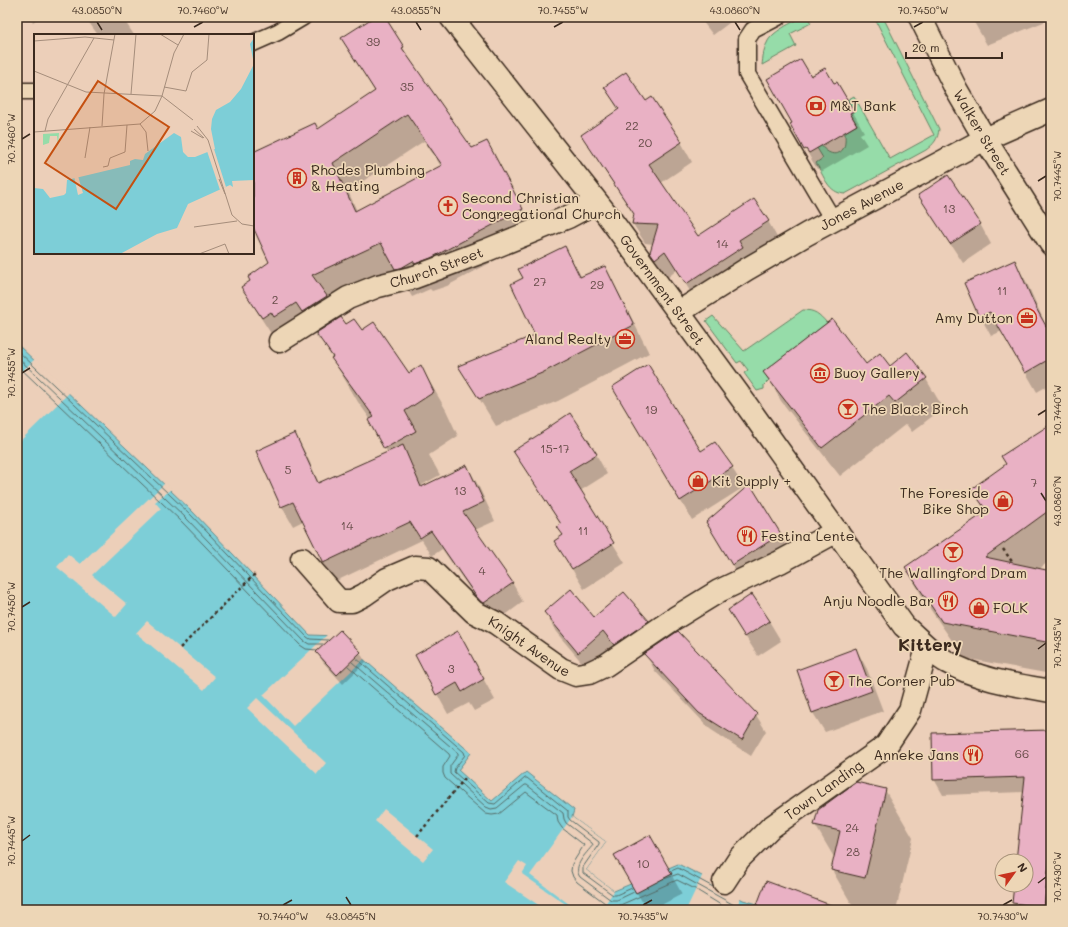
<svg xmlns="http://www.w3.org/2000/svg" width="1068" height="927" viewBox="0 0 1068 927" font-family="Mali,sans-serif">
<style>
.green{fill:#96dca9;stroke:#688364}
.water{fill:#7dced7;stroke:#638c8d}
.pier{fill:#eccfb9}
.shadow{fill:#0003;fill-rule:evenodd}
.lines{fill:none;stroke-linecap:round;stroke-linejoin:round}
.shore{stroke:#556c68;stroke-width:1}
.building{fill:#e9b1c4;stroke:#3b2a1e;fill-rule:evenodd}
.service-casing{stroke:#3b2a1e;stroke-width:19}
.minor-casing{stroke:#3b2a1e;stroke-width:25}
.tertiary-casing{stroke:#3b2a1e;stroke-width:25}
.secondary-casing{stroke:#3b2a1e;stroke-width:25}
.path{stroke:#3b2a1e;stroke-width:2.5;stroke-dasharray:3 3;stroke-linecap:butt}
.service{stroke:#edd6b6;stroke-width:16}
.minor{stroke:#edd6b6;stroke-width:22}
.tertiary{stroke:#edd6b6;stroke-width:22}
.secondary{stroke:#edd6b6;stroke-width:22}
.ticks{fill:none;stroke:#3b2a1e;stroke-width:1.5}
.labels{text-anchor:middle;stroke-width:3.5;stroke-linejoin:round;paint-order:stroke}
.number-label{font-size:12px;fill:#664c48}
.poi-label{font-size:14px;fill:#3b2a1e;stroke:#edd6b6;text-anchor:start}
.street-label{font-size:14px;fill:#3b2a1e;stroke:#edd6b6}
.district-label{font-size:18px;font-weight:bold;fill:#3b2a1e;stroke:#edd6b6}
.inset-road{fill:none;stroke:#a58d7b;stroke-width:1}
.view{fill:#c55010;fill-opacity:0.15;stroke:#c55010;stroke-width:2}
.inset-edge{fill:none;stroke:#3b2a1e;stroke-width:2}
.neatline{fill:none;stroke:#3b2a1e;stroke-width:1.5}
.ticks-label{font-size:10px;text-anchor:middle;fill:#3b2a1e}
</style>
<rect width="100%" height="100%" fill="#eccfb9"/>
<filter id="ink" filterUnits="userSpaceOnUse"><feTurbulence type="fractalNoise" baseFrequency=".025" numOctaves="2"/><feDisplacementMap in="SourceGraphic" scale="8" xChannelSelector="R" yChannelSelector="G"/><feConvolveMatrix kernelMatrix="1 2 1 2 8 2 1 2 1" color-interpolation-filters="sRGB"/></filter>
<g filter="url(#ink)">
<path class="green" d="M803,17L808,18L811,23L790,34L796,46L762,65C763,58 763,50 767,43C771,32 793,22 803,17Z
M874,17H883L939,129C938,139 934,144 926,150L845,194C828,193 824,176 816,163L823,158L817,148L821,145C826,153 837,158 843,149C846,145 845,137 845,132L857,125L850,113L853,111L847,100L854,96L890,159L934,135Z
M803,310C815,310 819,314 827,323L764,372L769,380L764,385V389L757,391L744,373L748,370L741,361L737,363L706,321L713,316L744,351Z"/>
<path class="water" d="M17,344L192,511L310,635L337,636L471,753L458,770L492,801L526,772L574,810L572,817L606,842L586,870L614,891L678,864L702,876L743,900L779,910H17Z"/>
<path class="pier" d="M35,359L70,392L17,444V376Z
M165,483L171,489L155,502L161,509L92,575L127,604L116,617L57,567L68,554L80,564Z
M147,621L215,677L204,690L136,633Z
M328,634H337L365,658L293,726L263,695Z
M257,698L326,763L317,774L247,708Z
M384,809L433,849L423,861L375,821Z
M572,817L606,842L586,870L614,891L601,910H577L530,875Z
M519,861L527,866L522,874L574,910H546L504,882Z
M703,874L741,897L735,910H686Z"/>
<path class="shadow" d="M29,17H40L33,22Z
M85,17H122L134,35H98Z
M376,17H384L414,66L472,150L502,170L538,237L447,286L432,291L430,289L412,297L397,271L329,302L339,319L346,326L362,331L409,375L421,367L446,410L458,436L429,455L440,475L422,485L423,487L467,466L478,485L495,521L475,530L513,584L523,602L496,622L488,615L442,549L432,556L422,540L334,582L323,563L303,521L293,526L282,507L257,452L295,435L306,454L319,483L388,453L369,421L371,420L358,402L321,339L319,340L312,330L279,346L259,315L243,287L251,281L271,263L253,224V153L318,130L375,92L343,38ZM424,141L441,166L357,211L348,191Z
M699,17H737L713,35Z
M971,17H1051V33L1046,21L987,45Z
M811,77L834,85L837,83L864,132L860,134L867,145L821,172L819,168L817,169L791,125L793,123Z
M605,87L646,102L681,142L692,162L661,183L697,237L768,221L779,241L698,304L677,270L667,278L662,272L651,252L653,244L645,243L633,224L635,216L594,155L582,135L619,111Z
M919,195L980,224L991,244L963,263L931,215Z
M565,248L582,278L604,267L620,295L649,353L558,401L496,426L459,366L537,336L524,279Z
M1014,262L1026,281L1051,337V384L1037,392L1002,331L991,336L980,316Z
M907,354L926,379L943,408L912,432L906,424L840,476L781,401L765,372L866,365L890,367Z
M625,407L701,453L715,443L732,468L744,487L692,520Z
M1051,426V560L1039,569L1051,572V674L964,658L926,603L906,568L986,512L972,489L1007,464Z
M515,451L596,454L607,474L580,491L625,563L584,589L555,541L564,536L561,525Z
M750,485L792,555L744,584L718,542Z
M729,611L769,621L781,641L758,656Z
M545,612L594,618L648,621L659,641L590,672L556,632Z
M856,649L867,669L883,711L825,732L813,713L798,671Z
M317,652L360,653L366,662L343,684L323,662Z
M469,653L495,700L474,711L469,703L448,714L437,694Z
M646,654L756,715L766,731L751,756L710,729L655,671Z
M1051,731V910H1017L1013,903L1015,885H1026V861H1017L1025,792L943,795L934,779Z
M885,790L913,838L896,910H855L832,870L835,859L815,825Z
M661,856L682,894L652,910H647L637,893Z"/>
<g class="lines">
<path class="shore" d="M17,350L190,514L307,637L310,639L328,640
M17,357L186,518L304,641L309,644H323
M17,365L182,522L300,645L306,649L317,650
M356,658L464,752L465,755L455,768L454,772L489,803L495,804L525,778H527L568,811V817L570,820L599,842V844L583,867V873L613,895H616L632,888
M352,662L458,753V755L450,766V774L486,807L491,809L497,808L525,785H527L563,813L564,819L566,823L592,843L593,845C586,854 572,866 580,877L611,900H617L634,892
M348,666L449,754L450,756L443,767V773L445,778L486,814L492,815L499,814L526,792L557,815L558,822L562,828L584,845L572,864L571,871L573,877L577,882L605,903L611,906H618L677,880L695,889L729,910
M671,871L678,868L713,887
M664,879L678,874L743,910"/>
</g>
<path class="building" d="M374,17H385L404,47L402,48L472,148L487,141L523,209L431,258L415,264L413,261L401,268L395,269L381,243L312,275L327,296L302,312L296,303L274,317L271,312L262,318L241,287L250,281L248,277L269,262L253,227V152L315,123L318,129L375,91L341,38ZM407,114L442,165L355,211L333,163Z
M801,59L811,76L825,68L834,83L837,82L854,111L850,113L857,125L809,153L806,149L804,150L790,124L792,123L767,79Z
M626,72L646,101L652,97L682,142L649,164L698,236L754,199L769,221L739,240L743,247L686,284L665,251L655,259L650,252L658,225L632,224L634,214L581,135L619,109L604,87Z
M948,175L981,224L950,244L918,195Z
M565,246L580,277L605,266L634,325L542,373L479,399L458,366L535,335L511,284L523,278L518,269Z
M1015,260L1036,308L1051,335V358L1025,373L990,312L979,317L964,283Z
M341,317L346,324L354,319L362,330L374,322L409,373L421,365L434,392L405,411L416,431L384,449L368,420L374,417L331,358L333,357L316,333Z
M832,319L866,364L880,353L890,366L907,352L927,378L895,403L889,396L822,448L763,372Z
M648,364L701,451L715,442L733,467L680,501L612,387Z
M570,413L597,454L569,471L614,543L572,569L554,541L563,535L557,527L561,524L513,451L549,428V427Z
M1051,424V509L985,557L1051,571V643L942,622L905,567L987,511L971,489L1006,464L1001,456Z
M295,433L318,483L403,445L421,487L467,465L484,502L463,512L513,583L484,603L481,602L476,596L431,531L420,538L410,522L323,563L293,502L281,507L256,451Z
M750,484L781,534L732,565L706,522Z
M571,589L594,617L624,592L649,621L614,645L603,631L578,653L544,612Z
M752,594L770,621L745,637L728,610Z
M340,630L361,652L337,675L316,652Z
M458,631L484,679L462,692L457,683L436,695L415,655Z
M678,631L757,714L742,740L699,713L644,654Z
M856,648L872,691L812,713L797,670Z
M1051,730V846L1044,907L1012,903L1014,885H1026V861H1016L1025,777L933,780L932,733Z
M856,782L886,789L865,878L831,870L840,831L814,825L818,810Z
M650,835L672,874L636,893L614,855Z
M766,881L836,907L835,910H755Z"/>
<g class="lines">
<g class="service-casing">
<path id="service" d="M778,17L753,30L747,39V74L833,220
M253,43L278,32L303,17
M17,91H35"/>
</g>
<g class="minor-casing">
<g id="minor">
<path id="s1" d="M679,312L747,269L807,234L985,139L1051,110"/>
<path id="s2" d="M280,341L348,298L378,286L415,277L487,250L568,217L596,202"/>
<path id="s3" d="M302,559L339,601H352L364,595L387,579L415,567L429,568L474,612L496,623L561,669L576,675L589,673L606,665L675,618L719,591L780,562L837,531"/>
<path id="s4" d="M724,882L739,859L770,828L886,746L910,710L927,648"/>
</g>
</g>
<g class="tertiary-casing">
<g id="tertiary">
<path id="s5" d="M451,17L608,216L745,403L904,626C918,638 931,653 947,662C979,680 1016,685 1051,691"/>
</g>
</g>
<g class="secondary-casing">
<g id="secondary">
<path id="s6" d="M920,17L956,89L985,139L1051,244"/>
</g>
</g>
<path class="path" d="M1003,549L1013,563
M180,648L256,573
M417,836L466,777"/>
<use href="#service" class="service"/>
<use href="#minor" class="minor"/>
<use href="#tertiary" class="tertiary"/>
<use href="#secondary" class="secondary"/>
</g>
</g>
<path class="ticks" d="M97,22L102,30M416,22L421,30M735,22L740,30M194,27L203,22M554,27L563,22M914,27L923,22M22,139L30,134M1038,181L1046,176M22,373L30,368M1038,415L1046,410M1041,493L1046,501M22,607L30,602M1038,649L1046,643M22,841L30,835M1038,883L1046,877M346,897L351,905M283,905L292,900M643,905L652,900M1003,905L1012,900"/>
<defs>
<g id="bank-ring" transform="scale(1)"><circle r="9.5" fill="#edd6b6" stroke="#c8321e" stroke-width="1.5"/><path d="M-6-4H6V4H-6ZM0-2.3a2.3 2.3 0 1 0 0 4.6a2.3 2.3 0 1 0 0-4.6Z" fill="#c8321e"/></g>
<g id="building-ring" transform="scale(1)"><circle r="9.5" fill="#edd6b6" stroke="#c8321e" stroke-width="1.5"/><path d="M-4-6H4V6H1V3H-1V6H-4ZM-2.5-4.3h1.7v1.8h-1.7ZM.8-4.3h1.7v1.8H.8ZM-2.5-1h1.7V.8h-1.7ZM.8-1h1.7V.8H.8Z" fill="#c8321e"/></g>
<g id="church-ring" transform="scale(1)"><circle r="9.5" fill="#edd6b6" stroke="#c8321e" stroke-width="1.5"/><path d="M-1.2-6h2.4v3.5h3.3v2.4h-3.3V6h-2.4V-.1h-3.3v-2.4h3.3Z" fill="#c8321e"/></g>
<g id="office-ring" transform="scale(1)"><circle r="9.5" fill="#edd6b6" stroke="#c8321e" stroke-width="1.5"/><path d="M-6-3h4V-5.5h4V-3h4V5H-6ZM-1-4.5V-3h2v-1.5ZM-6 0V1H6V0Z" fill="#c8321e"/></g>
<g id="museum-ring" transform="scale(1)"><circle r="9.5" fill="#edd6b6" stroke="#c8321e" stroke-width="1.5"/><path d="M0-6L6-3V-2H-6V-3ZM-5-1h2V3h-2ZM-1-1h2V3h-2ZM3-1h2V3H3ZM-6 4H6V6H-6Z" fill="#c8321e"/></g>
<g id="bar-ring" transform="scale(1)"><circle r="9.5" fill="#edd6b6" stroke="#c8321e" stroke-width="1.5"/><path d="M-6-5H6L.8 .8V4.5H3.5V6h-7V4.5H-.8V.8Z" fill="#c8321e"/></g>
<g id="shop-ring" transform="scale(1)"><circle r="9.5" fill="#edd6b6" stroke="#c8321e" stroke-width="1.5"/><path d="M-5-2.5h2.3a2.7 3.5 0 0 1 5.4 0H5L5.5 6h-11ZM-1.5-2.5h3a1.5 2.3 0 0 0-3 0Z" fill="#c8321e"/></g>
<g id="restaurant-ring" transform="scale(1)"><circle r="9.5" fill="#edd6b6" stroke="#c8321e" stroke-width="1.5"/><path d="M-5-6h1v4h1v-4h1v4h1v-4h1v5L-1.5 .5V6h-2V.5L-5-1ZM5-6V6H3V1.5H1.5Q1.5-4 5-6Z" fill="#c8321e"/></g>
</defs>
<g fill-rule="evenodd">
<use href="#bank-ring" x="816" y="106"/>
<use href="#building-ring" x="297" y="178"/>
<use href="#church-ring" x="448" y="206"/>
<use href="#office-ring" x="1027" y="318"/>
<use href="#office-ring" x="625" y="339"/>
<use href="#museum-ring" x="820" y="373"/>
<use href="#bar-ring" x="848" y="409"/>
<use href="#shop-ring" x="698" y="481"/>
<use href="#shop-ring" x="1003" y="501"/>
<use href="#restaurant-ring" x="747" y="536"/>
<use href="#bar-ring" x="953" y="552"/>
<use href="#restaurant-ring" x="948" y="601"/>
<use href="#shop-ring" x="979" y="608"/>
<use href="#bar-ring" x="834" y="681"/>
<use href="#restaurant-ring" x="973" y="755"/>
</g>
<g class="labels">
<g class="number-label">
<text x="373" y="46">39</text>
<text x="407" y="91">35</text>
<text x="632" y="130">22</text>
<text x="645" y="147">20</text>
<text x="949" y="213">13</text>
<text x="722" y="248">14</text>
<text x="540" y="286">27</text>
<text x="597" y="289">29</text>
<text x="1002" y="295">11</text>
<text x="275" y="304">2</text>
<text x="651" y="414">19</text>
<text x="555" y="453">15-17</text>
<text x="288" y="474">5</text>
<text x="1034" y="487">7</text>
<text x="460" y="495">13</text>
<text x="347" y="530">14</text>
<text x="583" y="535">11</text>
<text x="482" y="575">4</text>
<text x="451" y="673">3</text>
<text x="1022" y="758">66</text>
<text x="852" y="832">24</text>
<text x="853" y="856">28</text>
<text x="643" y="868">10</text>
</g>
<g class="poi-label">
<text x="830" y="111">M&amp;T Bank</text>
<text x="311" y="175">Rhodes Plumbing<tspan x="311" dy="16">&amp; Heating</tspan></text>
<text x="462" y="203">Second Christian<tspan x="462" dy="16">Congregational Church</tspan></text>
<text x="1013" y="323" text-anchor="end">Amy Dutton</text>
<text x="611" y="344" text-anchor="end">Aland Realty</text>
<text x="834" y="378">Buoy Gallery</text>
<text x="862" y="414">The Black Birch</text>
<text x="712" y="486">Kit Supply +</text>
<text x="989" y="498" text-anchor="end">The Foreside<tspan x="989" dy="16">Bike Shop</tspan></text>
<text x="761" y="541">Festina Lente</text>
<text x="953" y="578" text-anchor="middle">The Wallingford Dram</text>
<text x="934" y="606" text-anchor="end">Anju Noodle Bar</text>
<text x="993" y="613">FOLK</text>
<text x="848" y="686">The Corner Pub</text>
<text x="959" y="760" text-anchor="end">Anneke Jans</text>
</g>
<g class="street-label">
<text dy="5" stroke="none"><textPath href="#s6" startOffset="131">Walker Street</textPath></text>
<text dy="5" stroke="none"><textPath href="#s1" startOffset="212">Jones Avenue</textPath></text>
<text dy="5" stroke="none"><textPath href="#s2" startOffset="174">Church Street</textPath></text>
<text dy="5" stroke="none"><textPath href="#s5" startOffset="345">Government Street</textPath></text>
<text dy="5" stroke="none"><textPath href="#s3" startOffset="283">Knight Avenue</textPath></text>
<text dy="5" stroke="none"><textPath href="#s4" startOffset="137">Town Landing</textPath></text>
</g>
<g class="district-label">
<text x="930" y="651">Kittery</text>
</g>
</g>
<g transform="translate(34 34)">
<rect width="220" height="220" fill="#eccfb9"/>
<path d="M25,99L24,111L23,102H16L15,109L9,111V100Z" fill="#96dca9"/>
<path d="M220,4V146L198,147L199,153L196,151L154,170L143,194L123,200L86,220H0V154L9,155L16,164L30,161L32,159L33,146L96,131V127L101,125L109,126L111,120L140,99L147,103L149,118L154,123H161L181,115L177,95L178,85L182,76L196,68L207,55L220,30L216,10Z" fill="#7dced7"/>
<path d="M180,115L192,153L186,156L173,117ZM40,142H44L49,159L44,161Z" fill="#eccfb9"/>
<path class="inset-road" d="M126,0L144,11M0,7L51,3L80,6M0,37L52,58L128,62L140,19L150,0M130,53L152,57L158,38L173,26L175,0M97,60L102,0M106,90L112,98L114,117M68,92L70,60L81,0M163,92L174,106L198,181L208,190L220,192M160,95L170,104M11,97L14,85L60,4M157,97L169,104M0,98L106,90L121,77L128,62L159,86M51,124L56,93M69,133L74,132L76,124L91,118L93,91M185,145L191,160M160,193L203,187M165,220L191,210L195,220"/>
<path class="view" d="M64,47L135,93L82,175L11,129Z"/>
<rect width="220" height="220" class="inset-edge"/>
</g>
<rect width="1068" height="927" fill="none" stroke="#edd6b6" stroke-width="44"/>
<g transform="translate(1014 873) rotate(57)"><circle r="19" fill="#edd6b6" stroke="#a69179"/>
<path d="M0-3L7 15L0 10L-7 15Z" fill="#c8321e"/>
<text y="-6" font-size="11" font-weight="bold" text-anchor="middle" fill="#3b2a1e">N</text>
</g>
<path d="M906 52v6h96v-6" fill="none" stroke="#3b2a1e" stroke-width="2"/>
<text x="912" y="52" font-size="12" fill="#3b2a1e" stroke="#edd6b6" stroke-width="3" paint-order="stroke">20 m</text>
<rect x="22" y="22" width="1024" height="883" class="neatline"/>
<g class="ticks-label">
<text x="97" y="14">43.0850°N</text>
<text x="203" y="14">70.7460°W</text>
<text x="416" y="14">43.0855°N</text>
<text x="563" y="14">70.7455°W</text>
<text x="735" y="14">43.0860°N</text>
<text x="923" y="14">70.7450°W</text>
<text transform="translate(11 139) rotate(-90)" y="4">70.7460°W</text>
<text transform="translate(1057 176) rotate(-90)" y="4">70.7445°W</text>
<text transform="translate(11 373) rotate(-90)" y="4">70.7455°W</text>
<text transform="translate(1057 410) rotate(-90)" y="4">70.7440°W</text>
<text transform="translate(1057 501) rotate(-90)" y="4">43.0860°N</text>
<text transform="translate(11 607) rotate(-90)" y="4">70.7450°W</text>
<text transform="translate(1057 643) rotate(-90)" y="4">70.7435°W</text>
<text transform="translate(11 841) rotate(-90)" y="4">70.7445°W</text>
<text transform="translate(1057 877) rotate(-90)" y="4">70.7430°W</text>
<text x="283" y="920">70.7440°W</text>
<text x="351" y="920">43.0845°N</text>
<text x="643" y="920">70.7435°W</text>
<text x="1003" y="920">70.7430°W</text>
</g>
</svg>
